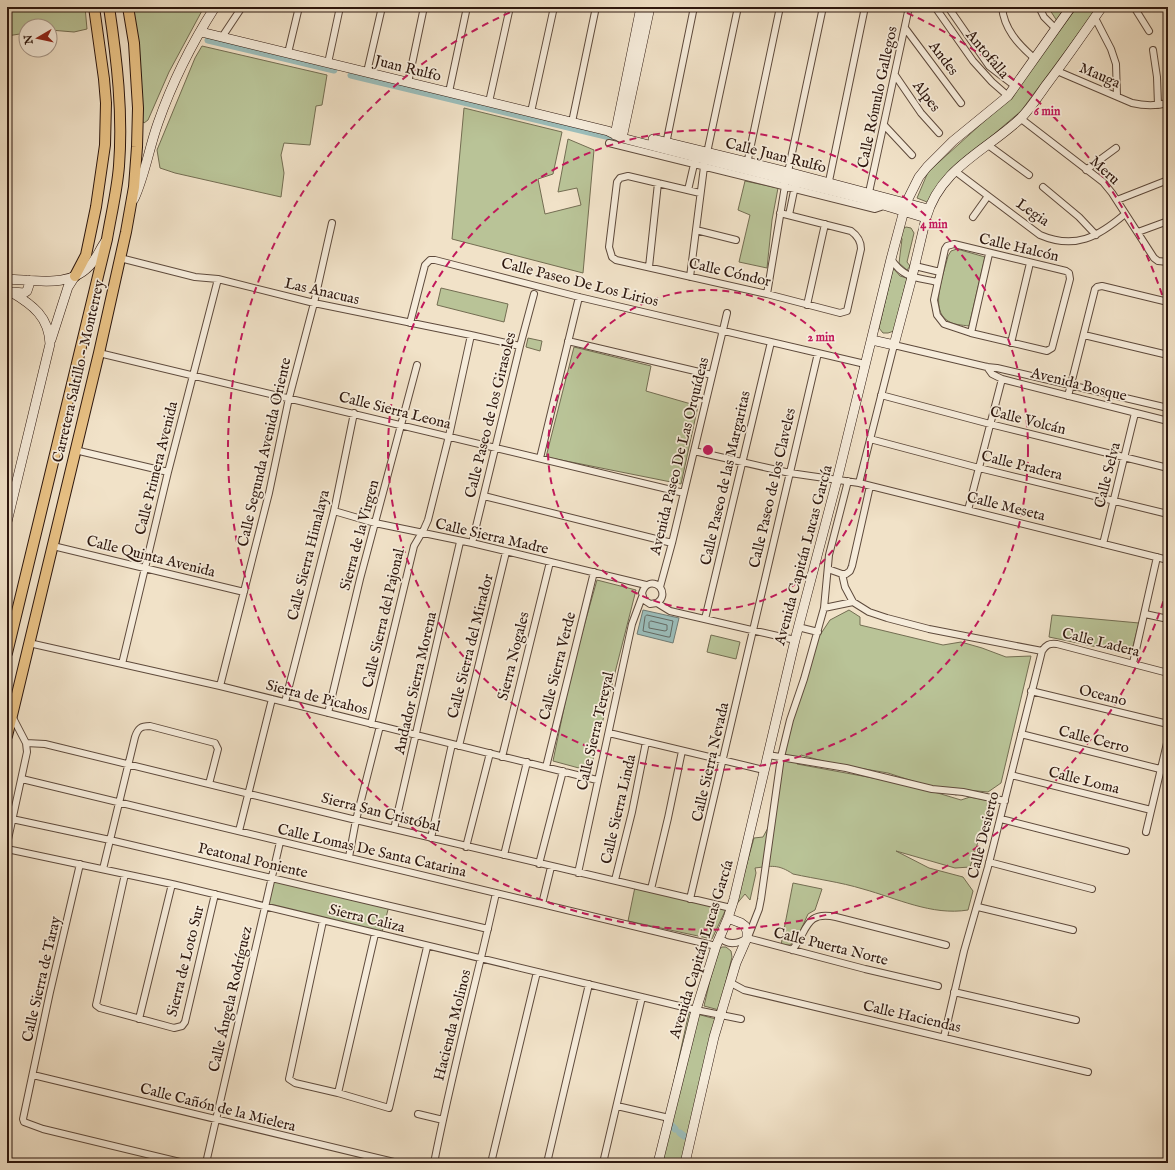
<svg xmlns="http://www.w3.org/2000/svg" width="1175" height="1170" viewBox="0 0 1175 1170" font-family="'IM FELL English',serif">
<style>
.green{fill:#b9c397;stroke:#736d52}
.water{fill:#9bbdba;stroke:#6f7b75}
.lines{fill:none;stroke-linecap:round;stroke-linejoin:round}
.shore{stroke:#646a64;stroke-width:1}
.canal{stroke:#9bbdba;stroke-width:7}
.street-casing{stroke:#5e4a3c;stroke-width:8}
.secondary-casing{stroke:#2d170e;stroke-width:10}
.primary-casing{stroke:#2d170e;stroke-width:12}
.street{stroke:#f6ecdb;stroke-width:6}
.secondary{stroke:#f6ecdb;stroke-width:9}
.primary{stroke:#e8c184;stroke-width:10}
.ring{fill:none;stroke:#c2185b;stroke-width:2;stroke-dasharray:7 5}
.labels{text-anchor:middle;stroke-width:3.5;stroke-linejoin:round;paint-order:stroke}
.street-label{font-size:15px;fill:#2d170e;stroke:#f6ecdb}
.centre{fill:#c2185b;stroke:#f6ecdb;stroke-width:2}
.ring-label{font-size:12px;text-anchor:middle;font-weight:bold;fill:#c2185b;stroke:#f6ecdb;stroke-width:3.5;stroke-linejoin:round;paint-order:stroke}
</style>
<rect width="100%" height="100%" fill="#f1e2c8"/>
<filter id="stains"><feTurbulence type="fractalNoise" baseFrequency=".005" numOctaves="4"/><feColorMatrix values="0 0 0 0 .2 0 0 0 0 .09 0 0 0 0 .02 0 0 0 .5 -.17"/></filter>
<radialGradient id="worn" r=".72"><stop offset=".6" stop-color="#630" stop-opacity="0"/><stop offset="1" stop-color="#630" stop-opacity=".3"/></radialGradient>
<path class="green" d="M7,7H85L87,29L74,32L50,30V26H26V33L7,36Z
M133,7H204L169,72L148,120L144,123L141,119L140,68Z
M1048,7H1066L1057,21Z
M1077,7H1098L1021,111L973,152L927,202L917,198L928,172L1010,98Z
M202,46L327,75L322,105L316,106L310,145L284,143L281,155L284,173L281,197L175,173L160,168L157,150L195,58Z
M464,108L562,132L553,174L538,179L545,214L581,205L577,188L558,192L568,139L594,150L583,273L452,239Z
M745,181L778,188L772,220L767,268L739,262L750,215L738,210Z
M906,227L911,228L914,233L907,262L910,266L907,270L899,263L902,239L900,236L902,229Z
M957,249L985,257L969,326C962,325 954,325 948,321C929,310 944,273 948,256L951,251Z
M893,268L900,276L907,278L894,331L888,333H883L879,328Z
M441,288L508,304L504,322L437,305Z
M528,338L542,341L540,351L526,347Z
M574,347L651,366L646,391L698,406L681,484L546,457Z
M597,580L636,590L590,771L553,761L573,665Z
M849,610L860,617V625L943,645L961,642L982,648L1006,657L1031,656L1001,783L988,792L967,790L956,795L888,773L830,763L801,755L797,764L911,785L961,800L970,797L991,801L970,867L955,868L896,851L929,868L963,877L973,891L968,910C932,916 896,898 863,889C840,882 816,879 793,874C778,864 772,866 755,868L756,873L750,900L745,894L735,906L754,838L763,837L775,815L784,749L818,638L830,620Z
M1052,615L1139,623L1131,654L1049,637Z
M711,635L740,642L736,659L707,652Z
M269,877L389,906L381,936L262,907Z
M793,883L822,889L815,910L808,914L796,941L790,945H781Z
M635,887L726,909L712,939L628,921Z
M722,947H726L731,951L732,957L719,1010L704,1006L717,950Z
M689,1012L716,1019L684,1163H656Z"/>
<path class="water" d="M643,610L679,618L673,643L637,634Z"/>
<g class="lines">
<path class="shore" d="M647,615L673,621L670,637H668L643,631L645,617Z
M651,621L667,625V630L665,631L649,628V623Z"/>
<path class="canal" d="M208,40L334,70
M351,75L610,137L615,141
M669,1123L675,1129
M680,1133L684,1136"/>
<g class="street-casing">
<path id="street" d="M288,7L298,9
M935,7L973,61L992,82L1008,96
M948,7L989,66L1015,86
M1002,7C1004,29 1018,44 1034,58
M1039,7L1044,17L1056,29
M1134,7L1149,31
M1095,18L1111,49L1116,64L1117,96
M905,28L961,103
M222,37L242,7
M1153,50L1157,77L1158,105
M288,53L299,7
M328,63L340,7
M1057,71L1132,103C1145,106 1156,106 1168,103
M367,72L382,7
M895,75L921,113L939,133
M408,83L424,7
M449,92L467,7
M489,102L510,7
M531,112L554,7
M1020,118L1103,182L1112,193L1154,258L1158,261L1168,262
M572,122L596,7
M884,125L912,155
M609,143L875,209L881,207L884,204
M666,144L694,7
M988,145L1029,175
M747,164L780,7
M1086,170L1116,148
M955,171L1040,235C1075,250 1098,237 1125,214
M828,186L865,7
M1043,187L1079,217L1096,235
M688,190L695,160
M700,193L628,176L620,178L617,182L609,247L612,257L616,260L767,294L840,313L847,311L861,249C861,241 858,236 851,231L780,213
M868,197L909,7
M1117,200L1168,180
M789,215L795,186
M973,217L988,196
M696,230L736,240
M1138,232L1168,221
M954,244L1066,271L1069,273L1070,279L1052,348L1047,351L971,333L944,324L937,315L934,300L945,249L947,246Z
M120,258L195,277L218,279L314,303L471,335L520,346
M891,259C904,279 916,277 937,282
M915,266L940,272
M649,267L658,183
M690,277L704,167L738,7
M767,294L785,186L823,7
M807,305L825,224
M410,323L425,265L430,260H435L579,297L865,364
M971,333L989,254
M1084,335L1168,355
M568,341L712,375
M1011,343L1030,263
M99,353L684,493
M987,367L992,374L1002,379L1168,421
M881,395L990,424L1168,468
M1068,396L1095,289L1097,287L1102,286L1168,302
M870,439L979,468L1168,514
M75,450L168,472
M694,451L790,473L859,483L1168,560
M540,458L579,297
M859,483L894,345L987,367L997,368L1168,408
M484,496L672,543
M968,510L1002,379
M334,511L375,523L472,543L646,585
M472,543L520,346L534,294
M1103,544L1135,413
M53,546L244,592
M828,569L842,574H846L850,571L852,566L870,486
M842,574L845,587L853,602
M660,587L672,543L727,313
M660,587C653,581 645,583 642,593L644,600L650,604L657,603L670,611L795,640
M657,603C663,599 664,593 660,587
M824,608L853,602L869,612L887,618L929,629L1042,651
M1145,614L1168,619
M705,619L771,342
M798,627L818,632
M29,643L220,686L597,780
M1133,663L1157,557
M122,664L168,472L218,279
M220,686L269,493L289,398L314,303L332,223
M1031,691L1168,724
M285,702L334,511L354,413
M328,713L360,579L417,365
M371,724L414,546L424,529L428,520L449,436L471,335
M609,733L764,770
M1021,734L1160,769
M26,743L45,744L356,820L731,908
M459,746L506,552
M768,755L846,768L932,789L963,792L1005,801
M502,757L550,562
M546,767L594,572
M1011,775L1151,810
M22,779L716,946
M12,819L110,840L488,929
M1001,819L1126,851
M394,829L460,542
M239,831L272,699
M1146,832L1168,739
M431,838L452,744
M7,844L27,752L26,743L12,716
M466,847L490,753
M7,849L172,884L696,1010L741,1019
M504,855L527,762
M349,857L356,820L380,726
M989,862L1092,889
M80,864L50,992L23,1119L24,1122L43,1129L184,1163
M539,864L563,771
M103,869L135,737C138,728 141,726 150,726L215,743L218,749L209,784
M578,873L632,624L642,597
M125,874L96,1005L100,1008L174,1028L182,1026L185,1022L215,894
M615,880L632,812L646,742
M651,889L668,818L682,751
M690,899L818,353
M542,904L551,867
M978,907L1073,930
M323,921L289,1079L295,1083L338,1093L389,1108L427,947
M719,937C728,946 738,944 747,938L865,969L938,986
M748,937L759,909L761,899L781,757L790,720L804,679L824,608L829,555L848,481
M792,950C808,932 804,910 836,917L946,945
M731,983L744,990L1088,1072
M954,992L1076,1020
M139,1019L172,884
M944,1037L964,951L988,867L1042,651C1046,645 1049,643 1057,644L1168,673
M33,1075L398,1163
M338,1093L375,934
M617,1106L669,1118
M418,1114L443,1120
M206,1163L280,842
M434,1163C452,1072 476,983 496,893
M491,1163L537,972
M547,1163L589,984
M603,1163L642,997"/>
</g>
<g class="secondary-casing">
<path id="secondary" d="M201,32L608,131L622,138L695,157L860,198L926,218
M615,135L641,7
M622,138L650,7
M653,139L788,172L928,209
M134,199C145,175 149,148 158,123C172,83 192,43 215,7
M7,279C36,280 71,289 92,263C97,257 100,249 105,242
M13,292L24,293L27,291L29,285L28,280
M51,340L68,287L75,276
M872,340L894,345L912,277L926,218C940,168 986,151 1021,118C1031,108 1039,95 1047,84C1066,59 1084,33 1102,7
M7,522L50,344C49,317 33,305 11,292
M658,1163L696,1010L716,946L728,918L734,899L795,640L837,480L891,259L906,203L919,177L927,167L953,141L1008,96L1071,7
M685,1163L714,1037L736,963L747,938V931L745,926L741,923L728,918"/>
</g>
<g class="primary-casing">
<path id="primary" d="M75,276L86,255L96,207L105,145L106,103L104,79L94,7
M7,653L107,239C111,215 117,191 119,166C123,113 117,60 109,7
M7,736L99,353L126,232L134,187L137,147L138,108L134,43L128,7"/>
</g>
<use href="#street" class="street"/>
<use href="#secondary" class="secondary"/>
<use href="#primary" class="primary"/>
</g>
<g class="ring">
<circle cx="708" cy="450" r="160"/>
<circle cx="708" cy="450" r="320"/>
<path d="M1167 590A480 480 0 1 1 520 8M896 8A480 480 0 0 1 1167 310"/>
</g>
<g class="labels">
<g class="street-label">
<text transform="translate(988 54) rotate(50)" y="5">Antofalla</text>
<text transform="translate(944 58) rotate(53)" y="5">Andes</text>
<text transform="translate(408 68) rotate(14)" y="5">Juan Rulfo</text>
<text transform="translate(1100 75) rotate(23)" y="5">Mauga</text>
<text transform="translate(927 96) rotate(53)" y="5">Alpes</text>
<text transform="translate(877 97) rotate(-78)" y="5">Calle Rómulo Gallegos</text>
<text transform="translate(776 155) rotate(14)" y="5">Calle Juan Rulfo</text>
<text transform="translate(1105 170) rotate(42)" y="5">Meru</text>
<text transform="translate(1033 212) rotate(35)" y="5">Legia</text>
<text transform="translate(1019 247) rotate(13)" y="5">Calle Halcón</text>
<text transform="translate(730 272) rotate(13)" y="5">Calle Cóndor</text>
<text transform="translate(580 282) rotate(14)" y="5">Calle Paseo De Los Lirios</text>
<text transform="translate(322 291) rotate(13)" y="5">Las Anacuas</text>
<text transform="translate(78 371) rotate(-77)" y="5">Carretera Saltillo - Monterrey</text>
<text transform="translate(1079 384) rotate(14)" y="5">Avenida Bosque</text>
<text transform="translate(395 410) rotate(14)" y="5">Calle Sierra Leona</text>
<text transform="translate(490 415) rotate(-76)" y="5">Calle Paseo de los Girasoles</text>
<text transform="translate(1028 420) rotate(14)" y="5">Calle Volcán</text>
<text transform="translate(264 452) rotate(-77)" y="5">Calle Segunda Avenida Oriente</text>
<text transform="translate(679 456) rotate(-76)" y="5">Avenida Paseo De Las Orquídeas</text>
<text transform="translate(1022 465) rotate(14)" y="5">Calle Pradera</text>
<text transform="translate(156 468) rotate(-76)" y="5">Calle Primera Avenida</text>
<text transform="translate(1107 475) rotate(-76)" y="5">Calle Selva</text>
<text transform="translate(725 478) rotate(-77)" y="5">Calle Paseo de las Margaritas</text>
<text transform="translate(772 488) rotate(-77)" y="5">Calle Paseo de los Claveles</text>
<text transform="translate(1006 506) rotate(14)" y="5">Calle Meseta</text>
<text transform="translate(359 535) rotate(-75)" y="5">Sierra de la Virgen</text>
<text transform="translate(492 536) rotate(13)" y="5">Calle Sierra Madre</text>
<text transform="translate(308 555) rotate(-76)" y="5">Calle Sierra Himalaya</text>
<text transform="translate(803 555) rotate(-75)" y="5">Avenida Capitán Lucas García</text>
<text transform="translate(151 556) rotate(14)" y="5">Calle Quinta Avenida</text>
<text transform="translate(383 618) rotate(-77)" y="5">Calle Sierra del Pajonal</text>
<text transform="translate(1101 642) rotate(14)" y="5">Calle Ladera</text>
<text transform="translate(470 646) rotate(-76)" y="5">Calle Sierra del Mirador</text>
<text transform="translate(513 656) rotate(-76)" y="5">Sierra Nogales</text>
<text transform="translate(557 666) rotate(-76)" y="5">Calle Sierra Verde</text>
<text transform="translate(415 683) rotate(-77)" y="5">Andador Sierra Morena</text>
<text transform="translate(1103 695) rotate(14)" y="5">Oceano</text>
<text transform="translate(317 697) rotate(14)" y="5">Sierra de Picahos</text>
<text transform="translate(595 731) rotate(-77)" y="5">Calle Sierra Tereyal</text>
<text transform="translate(1094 739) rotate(14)" y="5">Calle Cerro</text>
<text transform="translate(710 762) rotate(-77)" y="5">Calle Sierra Nevada</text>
<text transform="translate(1084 780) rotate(14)" y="5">Calle Loma</text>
<text transform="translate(618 809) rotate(-77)" y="5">Calle Sierra Linda</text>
<text transform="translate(381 812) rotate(14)" y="5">Sierra San Cristóbal</text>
<text transform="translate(983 835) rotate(-76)" y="5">Calle Desierto</text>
<text transform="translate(372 850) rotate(13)" y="5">Calle Lomas De Santa Catarina</text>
<text transform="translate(253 860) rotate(13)" y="5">Peatonal Poniente</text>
<text transform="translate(367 918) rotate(14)" y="5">Sierra Caliza</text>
<text transform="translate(831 946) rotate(14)" y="5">Calle Puerta Norte</text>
<text transform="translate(701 949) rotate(-73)" y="5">Avenida Capitán Lucas García</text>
<text transform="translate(185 961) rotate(-76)" y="5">Sierra de Loto Sur</text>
<text transform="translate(41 979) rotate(-77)" y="5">Calle Sierra de Taray</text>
<text transform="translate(230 999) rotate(-77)" y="5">Calle Ángela Rodríguez</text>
<text transform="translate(912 1016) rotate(13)" y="5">Calle Haciendas</text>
<text transform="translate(452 1025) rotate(-76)" y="5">Hacienda Molinos</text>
<text transform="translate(218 1107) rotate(14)" y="5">Calle Cañón de la Mielera</text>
</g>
</g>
<circle cx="708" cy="450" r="6" class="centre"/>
<g class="ring-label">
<text x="1047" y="115">6 min</text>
<text x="934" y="228">4 min</text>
<text x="821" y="341">2 min</text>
</g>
<rect width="1175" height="1170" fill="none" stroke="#f1e2c8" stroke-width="24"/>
<rect x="8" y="8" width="1159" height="1154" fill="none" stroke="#2d170e" stroke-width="2"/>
<rect x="12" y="12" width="1151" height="1146" fill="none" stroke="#2d170e"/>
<g transform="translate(38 38) rotate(261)"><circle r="19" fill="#f6ecdb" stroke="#a69789"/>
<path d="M0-3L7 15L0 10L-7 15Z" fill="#8f2418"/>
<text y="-6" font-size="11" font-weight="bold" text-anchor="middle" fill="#2d170e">N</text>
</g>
<rect width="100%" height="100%" filter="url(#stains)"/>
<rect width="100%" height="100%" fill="url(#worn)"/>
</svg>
